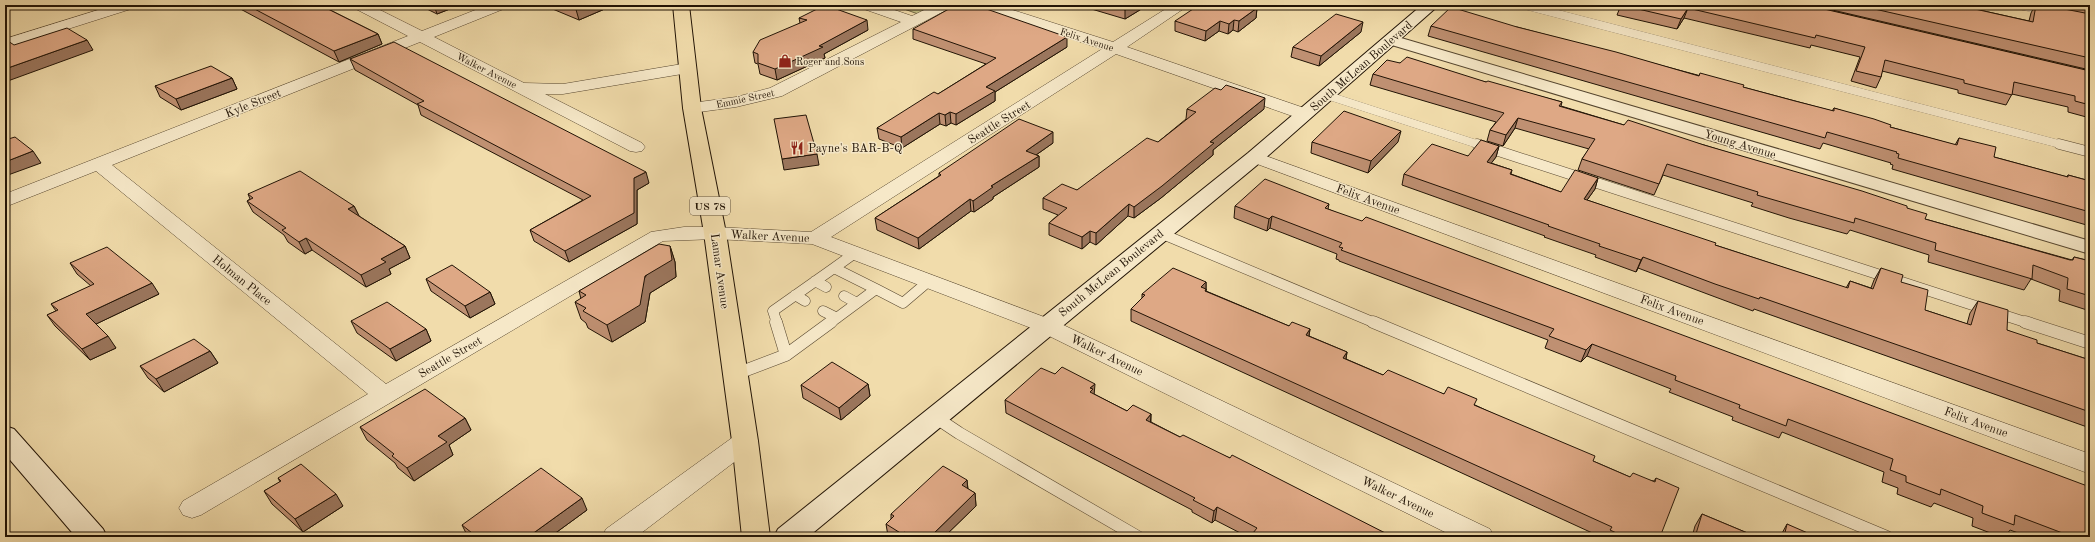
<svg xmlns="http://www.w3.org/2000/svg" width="2095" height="542" viewBox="0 0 2095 542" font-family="'Old Standard TT',serif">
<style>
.green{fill:#c1be84;stroke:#716844}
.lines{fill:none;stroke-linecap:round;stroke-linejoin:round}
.service-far2-casing{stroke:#55452e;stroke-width:8}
.service-far1-casing{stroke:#55452e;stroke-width:11}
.service-casing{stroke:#55452e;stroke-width:13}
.minor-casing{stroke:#55452e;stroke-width:1}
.tertiary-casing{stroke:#55452e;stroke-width:2}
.secondary-casing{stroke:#211305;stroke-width:2}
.primary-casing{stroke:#211305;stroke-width:2}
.service-far2{stroke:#f6e8c8;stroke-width:8}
.service-far1{stroke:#f6e8c8;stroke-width:10}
.service{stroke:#f6e8c8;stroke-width:12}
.minor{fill:#f6e8c8;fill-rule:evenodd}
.tertiary{fill:#f6e8c8;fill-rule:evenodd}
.secondary{fill:#f6e8c8;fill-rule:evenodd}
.primary{fill:#f1dcab;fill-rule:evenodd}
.wall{fill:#bf9072;stroke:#211305}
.shaded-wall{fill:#9b765d;stroke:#211305}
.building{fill:#dea885;stroke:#211305}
.labels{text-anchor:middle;stroke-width:3;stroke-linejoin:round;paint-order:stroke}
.far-street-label{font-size:10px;fill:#211305;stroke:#f6e8c8}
.far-poi-label{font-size:10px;fill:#211305;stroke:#f6e8c8;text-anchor:start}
.shield{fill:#f6e8c8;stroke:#615340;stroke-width:1}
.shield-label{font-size:11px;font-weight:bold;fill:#211305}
.street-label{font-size:12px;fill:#211305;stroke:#f6e8c8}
.poi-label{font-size:12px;fill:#211305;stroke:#f6e8c8;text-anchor:start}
</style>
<rect width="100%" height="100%" fill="#f1dcab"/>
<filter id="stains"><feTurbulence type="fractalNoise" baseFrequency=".005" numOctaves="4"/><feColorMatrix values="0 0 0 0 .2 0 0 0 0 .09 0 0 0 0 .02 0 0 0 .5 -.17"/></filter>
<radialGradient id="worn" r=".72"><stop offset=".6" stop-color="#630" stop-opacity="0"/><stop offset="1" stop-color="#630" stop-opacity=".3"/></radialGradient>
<path class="green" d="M893,5H935L918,14Z"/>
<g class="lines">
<g class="service-far2-casing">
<path id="service-far2" d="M1524,5L2063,145
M2017,5L2046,11
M1326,95L1480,145"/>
</g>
<g class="service-far1-casing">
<path id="service-far1" d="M1477,144L2028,323
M2059,144L2090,152
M1160,233L1375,323
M834,268L855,253
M815,281L826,287
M876,289L903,303L930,280
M795,295L805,301
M844,296L857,303
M823,311L837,318
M777,323L773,311L834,268L876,289
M830,323L876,289"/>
</g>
<g class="service-casing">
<path id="service" d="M776,322L786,355L831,322
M1373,322L1887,537
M2025,322L2090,343
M736,374L786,355
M935,417L959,433L1138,537"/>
</g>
<g class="minor-casing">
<path id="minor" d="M114,5H136L134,8L5,49V39Z
M352,5H370L422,31L488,5H508L506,8L434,37L524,83L563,84L688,63L694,65L696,68L694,71L688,73L563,94H545L642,143L645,147L642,151L636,152L630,151L420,42L112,165L386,384L651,232L684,227H715L811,232L1102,49L977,8L975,5H997L1113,42L1172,5H1189L1127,47L1310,110L1313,114L1310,118L1304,119L1298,118L1116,54L831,237L1055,321L1490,529L1494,537H1455L1039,331L812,244L715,239L663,241L201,515L192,518L183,515L179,508L183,501L368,394L96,171L5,207V194L408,36L354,8Z
M859,5H880L912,16L934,5H952L950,8L782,96L736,107L692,113L686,112L683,108L686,104L692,103L736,97L770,88L901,22L861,8Z
M1255,152L2090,454V474L1249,161L1246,157L1249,153Z
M745,432L754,435L758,441L754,447L636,537H602L606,529L736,435Z"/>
</g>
<g class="tertiary-casing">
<path id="tertiary" d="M1391,35L2090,241V254L1385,43L1383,40L1385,37Z"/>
</g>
<g class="secondary-casing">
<path id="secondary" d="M1422,5H1439L1262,161L808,537H774L778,529L1248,153Z
M5,426L14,429L103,529L107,537H76L5,454Z"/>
</g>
<g class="primary-casing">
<path id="primary" d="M673,5H689L701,108L726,233L758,441L770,537H742L732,441L704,233L683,108Z"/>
</g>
<use href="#service-far2" class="service-far2"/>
<use href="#service-far1" class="service-far1"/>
<use href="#service" class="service"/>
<use href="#minor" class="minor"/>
<use href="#tertiary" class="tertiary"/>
<use href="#secondary" class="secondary"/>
<use href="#primary" class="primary"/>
</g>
<path class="wall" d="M233,5H320L378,34L382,44L339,62Z
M419,5H460L437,14Z
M543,5H614L579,20Z
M1078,5H1148L1125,19Z
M1621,5H1807L2090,71V118L2068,112V107L2012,94L2006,105L1958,93V90L1882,71L1881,77L1876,88L1851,81L1860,57L1811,45L1810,48L1684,18L1677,29L1617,15Z
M1811,5H1967L1966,7L2029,21L2031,13L2035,5H2090V70Z
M1257,8L1256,18L1238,32L1233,30L1228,34L1219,31L1205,41L1175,31V21Z
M799,18L868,30L824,54L825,58L777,80L760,74L758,64L755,63L753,52L800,23Z
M1431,26L1517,27L1795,101L1832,111L1834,108L1890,127L1955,145L1959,138L1994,157L2067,177L2068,175L2090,181V226L1892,169L1893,165L1890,164L1891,163L1823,143L1820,149L1428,36Z
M913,29L1067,47L995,92V101L956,125L951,123L946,126L940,124L902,148L879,139L877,128L938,94L986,64L913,39Z
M1361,32L1319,66L1291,57L1293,47Z
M350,59L649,183L637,190V224L569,262L534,241L530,230L583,200L421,115L418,105L355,70Z
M1400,63L1486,82L1562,102L1561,106L1624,125L1704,145L1907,208L1925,219L1964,230L2072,260L2074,257L2090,261V311L2059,301L2060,290L2031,279L2024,290L1928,262L1929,255L1850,230L1847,234L1789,218L1751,206L1753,203L1663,175L1654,195L1578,170L1582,159L1589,149L1515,128L1503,146L1487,141L1490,130L1496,122L1370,85L1373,74Z
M232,78L237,89L181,110L160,97L155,86Z
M1187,109H1264L1213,150V155L1161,198L1134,218L1128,216L1096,245L1090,242L1082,249L1049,235V223L1058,215L1043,209V198L1077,190L1158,142L1186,119Z
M1312,142H1398L1368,173L1311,153Z
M1053,143L1036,155L1039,156V167L993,197V199L974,212L971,211L919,249L877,230L875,218L939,176V173Z
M1499,146L1496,157L1491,163L1512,170L1511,174L1561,192L1598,178L1595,189L1587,200L1715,245L1846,288L1850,281L1871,288L1874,280L1881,268L1901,282L1925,310L1967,324L1970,313L1978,301L2007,330L2037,343L2090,360V428L1754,309L1753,311L1710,295L1638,268L1636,272L1595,257L1596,255L1544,237L1545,236L1402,185L1404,174L1468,156Z
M248,194L354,206L359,216L405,246L410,258L389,269L391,274L366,287L312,250L305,254L288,242L284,235L253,212L247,201L250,199Z
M1329,204L1328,209L2090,537H2029L2010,530L2005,537H2001L1972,526L1973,518L1934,503L1931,507L1897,494L1898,488L1882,482L1884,472L1782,432L1779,438L1732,420L1733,417L1669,392L1671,389L1587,356L1581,362L1545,348L1548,340L1339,261V260L1336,259L1337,254L1270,228L1267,231L1234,218L1235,206Z
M670,246L675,262L676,277L650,293L645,322L612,342L588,328L586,323L581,319L575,302L581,299L579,291Z
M70,263L159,294L96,324L116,348L90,360L55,326L47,315L56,311L51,304L91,286L77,274Z
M426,279L490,292L495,304L470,318L431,291Z
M1206,282V291L1289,326L1310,329L1309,336L1347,352L1346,359L1383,375L1444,394L1475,405L1593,461L1630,477L1654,481L1656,478L1660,537H1601L1131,321V309L1142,299V294Z
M351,321L426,329L431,341L396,361L357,333Z
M210,351L218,363L164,392L148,378L140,366Z
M1055,374L1127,411L1151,414V422L1180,437L1230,458L1393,537H1248L1215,520L1212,523L1192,512V510L1006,413L1005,400Z
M868,384L870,396L841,420L803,398L801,385Z
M465,418L471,430L449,445L453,455L414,481L398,468L395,463L367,440L360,427Z
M278,478L343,506L303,532L272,504L264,491L280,482Z
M967,480L968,489L975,493L976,506L944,537H889L888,536L886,524L891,519V514Z
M587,510L550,537H468L462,525Z
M1702,514L1757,537H1692L1695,526Z
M1787,524L1810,537H1780Z"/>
<path class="shaded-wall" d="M434,5H460L437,14Z
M577,5H614L579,20L575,6Z
M1133,5H1148L1125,19V10Z
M1257,8L1256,18L1238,32L1239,21Z
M1688,8L1684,18L1677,29L1681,19Z
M867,20L868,30L824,54L825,58L777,80L775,69Z
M1234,20L1233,30L1228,34L1229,24Z
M1220,21L1219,31L1205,41L1206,31Z
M1363,22L1361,32L1319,66L1321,56Z
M378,34L382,44L339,62L334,51Z
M1067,37V47L995,92V101L956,125V114L986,87Z
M87,40L93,50L5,82V69Z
M232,78L237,89L181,110L176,99Z
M1265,98L1264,109L1213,150V155L1161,198L1134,218V207L1210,142Z
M950,112L951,123L946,126L945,115Z
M939,113L940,124L902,148L901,137Z
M1518,118L1515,128L1503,146L1506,135Z
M1401,131L1398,142L1368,173L1371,161Z
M1053,132V143L1026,162V151Z
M1499,146L1496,157L1484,173L1487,162Z
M33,151L41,163L8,175L5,171V162Z
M817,154L819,165L784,170L782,159Z
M1039,156V167L993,197V199L974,212L973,201L991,186Z
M646,172L649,183L637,190V224L569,262L565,251L634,178Z
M1598,178L1595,189L1580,210L1584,199Z
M970,199L971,211L919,249L918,238Z
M1129,204L1128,216L1096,245V233Z
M354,206L360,218L348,209Z
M1272,216L1270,228L1267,231L1269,219Z
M1090,231V242L1082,249V237Z
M306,238L312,250L305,254L299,242Z
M405,246L410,258L389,269L391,274L366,287L361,275L381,259Z
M670,246L675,262L676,277L650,293L645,322L612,342L607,325Z
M1643,257L1638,268L1636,272L1641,260Z
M1206,282V290V289L1205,301L1201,287Z
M152,283L159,294L94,325L86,314Z
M490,292L495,304L470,318L465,306Z
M426,329L431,341L396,361L390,349Z
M1310,329L1308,342L1306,335Z
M108,336L116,348L90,360L82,349Z
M1592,344L1587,356L1581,362L1586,350Z
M210,351L218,363L164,392L156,379Z
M1347,352L1345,365L1343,358Z
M868,384L870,396L841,420L839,408Z
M1095,384L1094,396L1090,404V388Z
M1151,414L1150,427L1146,420Z
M465,418L471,430L449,445L453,455L414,481L407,468L438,436Z
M967,480L968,492L962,485Z
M975,493L976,506L944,537H930Z
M336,494L343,506L303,532L295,519Z
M582,498L587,510L550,537H528Z
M1217,507L1215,520L1212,523L1214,511Z
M904,532L905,537H903L902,534Z"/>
<path class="building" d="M247,5H320L378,34L334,51Z
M825,5L867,20L819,46L823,47L775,69L758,63V54L753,52L760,40L807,20L799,18Z
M956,5H975L1067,37L986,87L995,91L956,114L950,112L945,115L939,113L901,137L877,128L934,92L938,94L996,58L913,29Z
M1110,5H1133L1125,10Z
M1199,5H1248L1257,8L1239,21L1234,20L1229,24L1220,21L1206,31L1175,21Z
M1621,5H1807L2090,71V105L2075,101V96L2014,82L2012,95L1964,83V80L1885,60L1881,77L1856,71L1865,47L1816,35L1815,38L1688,8L1681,19Z
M1857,5H1967L1966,7L2033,22L2036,5H2044L2090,14V58Z
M1451,7L1517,27L1616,52L1699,76L1700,73L1744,85L1743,87L1795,101L1834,111V108L1874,119L1891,125L1890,127L1957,145L1959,138L1996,147L1994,157L2068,177V175L2090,181V212L1898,158L1899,154L1896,153L1897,152L1827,132L1825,138L1431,26Z
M1336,14L1363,22L1321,56L1293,47Z
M67,28L87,40L5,69V39L14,45Z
M394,42L646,172L634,178V213L565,251L530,230L591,196L417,104L424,101L350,59Z
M1407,57L1486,82L1488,81L1562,102L1559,106L1624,125L1628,120L1704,145L1862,191L1907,206V208L1927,214L1925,219L1964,230L2070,260H2073L2074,257L2090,261V296L2067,289L2068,278L2033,265L2032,279L1935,250L1936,243L1855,218L1854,223L1795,206L1757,195L1758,192L1667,164L1659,184L1582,159L1595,139L1518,118L1506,135L1490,130L1504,113L1373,74L1387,60L1400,63Z
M211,66L232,78L176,99L155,86Z
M1226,85L1265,98L1210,142L1214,143L1162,186L1134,207L1129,204L1096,233L1090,231L1082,237L1049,223L1067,208L1043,198L1062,184L1077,190L1147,138L1158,142L1196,112L1187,109L1215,88L1221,90Z
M1344,111L1401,131L1371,161L1312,142Z
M806,115L817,154L782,159L774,119Z
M1019,119L1053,132L1026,151L1039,156L991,186L993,187L973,201L970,199L918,238L875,218L941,175L939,173Z
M15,137L33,151L5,162V140Z
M1481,140L1499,146L1487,162L1512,170L1510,174L1561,192L1575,170L1598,178L1584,199L1716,243L1715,245L1848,288L1850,281L1873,289L1881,268L1903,275L1901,282L1928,290L1925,310L1971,325L1978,301L2008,310L2007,330L2037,340V343L2090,360V412L1760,297L1759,299L1715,284L1643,257L1641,260L1599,246L1600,244L1548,226L1549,225L1404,174L1432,144L1468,156Z
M300,171L354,206L348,209L405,246L381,259L386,262L361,275L306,238L299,242L282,230L286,228L247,201L253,198L248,194Z
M1265,179L1329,204L1325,208L1362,221L1366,217L2090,487V537H2073L2015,515L2014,525L1982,513L1983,506L1941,489L1940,495L1906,482V476L1890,470L1893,459L1788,419L1786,426L1739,408L1740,405L1675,380L1676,376L1592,344L1586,350L1549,336L1554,329L1341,250L1343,248L1339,247L1342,243L1272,216L1269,219L1235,206Z
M659,244L670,246L672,260L645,276L640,305L607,325L583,311L586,308L575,302L586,295L579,291Z
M107,247L152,283L86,314L108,336L82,349L47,315L58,310L51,304L94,284L70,263Z
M452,265L490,292L465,306L426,279Z
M1173,268L1206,282L1201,287L1206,289L1205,291L1289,326L1292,322L1310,329L1306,335L1347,352L1343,358L1383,375L1388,370L1444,394L1448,387L1477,399L1474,405L1595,456L1593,461L1630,477L1633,473L1655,482L1656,478L1679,488L1660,537H1625L1610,530L1612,527L1131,309L1145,295L1142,294Z
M387,302L426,329L390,349L351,321Z
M194,339L210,351L156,379L140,366Z
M832,362L868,384L839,408L801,385Z
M1062,367L1095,384L1090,388L1093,389L1090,392L1127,411L1133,405L1151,414L1146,420L1180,437L1183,435L1230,458L1232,455L1393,537H1261L1253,533L1257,528L1217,507L1214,511L1193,500L1195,498L1005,400L1041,368L1055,374Z
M425,389L465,418L438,436L447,442L407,468L392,456L394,454L360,427Z
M301,464L336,494L295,519L264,491L281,481L278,478Z
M943,466L967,480L962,485L975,493L930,537L926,536L925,537H912L904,532L902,534L886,524L894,516L891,514Z
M541,468L582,498L528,537H477L462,525Z
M1702,514L1757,537H1695Z
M1787,524L1810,534V537H1784Z"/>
<defs>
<g id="shop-bare" transform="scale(1.08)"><path d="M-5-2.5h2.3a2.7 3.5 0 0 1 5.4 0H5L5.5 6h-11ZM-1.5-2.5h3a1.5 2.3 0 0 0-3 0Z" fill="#8f2418" stroke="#f6e8c8" stroke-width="2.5" paint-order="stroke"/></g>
<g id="restaurant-bare" transform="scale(1.08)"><path d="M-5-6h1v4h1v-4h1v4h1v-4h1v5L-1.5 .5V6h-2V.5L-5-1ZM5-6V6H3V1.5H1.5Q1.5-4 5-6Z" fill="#8f2418" stroke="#f6e8c8" stroke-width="2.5" paint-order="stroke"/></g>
</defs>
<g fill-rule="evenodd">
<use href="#shop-bare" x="785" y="61"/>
<use href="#restaurant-bare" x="797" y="148"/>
</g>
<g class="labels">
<g class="far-street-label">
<text transform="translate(1087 39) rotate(18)" y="4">Felix Avenue</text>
<text transform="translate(487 70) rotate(27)" y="4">Walker Avenue</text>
<text transform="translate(745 98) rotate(-12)" y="4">Emmie Street</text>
</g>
<g class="far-poi-label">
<text x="796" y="65">Roger and Sons</text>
</g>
<rect class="shield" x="690" y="197" width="40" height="18" rx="3"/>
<g class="shield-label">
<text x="710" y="210">US 78</text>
</g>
<g class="street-label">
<text transform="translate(1361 66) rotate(-41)" y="4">South McLean Boulevard</text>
<text transform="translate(253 103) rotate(-22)" y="4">Kyle Street</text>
<text transform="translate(999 122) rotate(-32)" y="4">Seattle Street</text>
<text transform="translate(1740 144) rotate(17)" y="4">Young Avenue</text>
<text transform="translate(1368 199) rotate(20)" y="4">Felix Avenue</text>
<text transform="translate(770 236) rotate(3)" y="4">Walker Avenue</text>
<text transform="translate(720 271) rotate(82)" y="4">Lamar Avenue</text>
<text transform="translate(1111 273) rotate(-39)" y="4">South McLean Boulevard</text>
<text transform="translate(242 280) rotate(39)" y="4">Holman Place</text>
<text transform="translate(1672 310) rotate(20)" y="4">Felix Avenue</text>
<text transform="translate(1107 355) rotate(26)" y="4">Walker Avenue</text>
<text transform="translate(450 357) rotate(-30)" y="4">Seattle Street</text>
<text transform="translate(1976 422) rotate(20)" y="4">Felix Avenue</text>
<text transform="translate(1398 497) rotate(26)" y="4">Walker Avenue</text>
</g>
<g class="poi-label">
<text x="808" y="152">Payne's BAR-B-Q</text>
</g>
</g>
<rect width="2095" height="542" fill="none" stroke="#f1dcab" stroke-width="20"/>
<rect x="6" y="6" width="2083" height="530" fill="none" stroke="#211305" stroke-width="2"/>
<rect x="10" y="10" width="2075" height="522" fill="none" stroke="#211305"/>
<rect width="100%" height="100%" filter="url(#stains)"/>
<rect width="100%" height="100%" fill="url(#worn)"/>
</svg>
